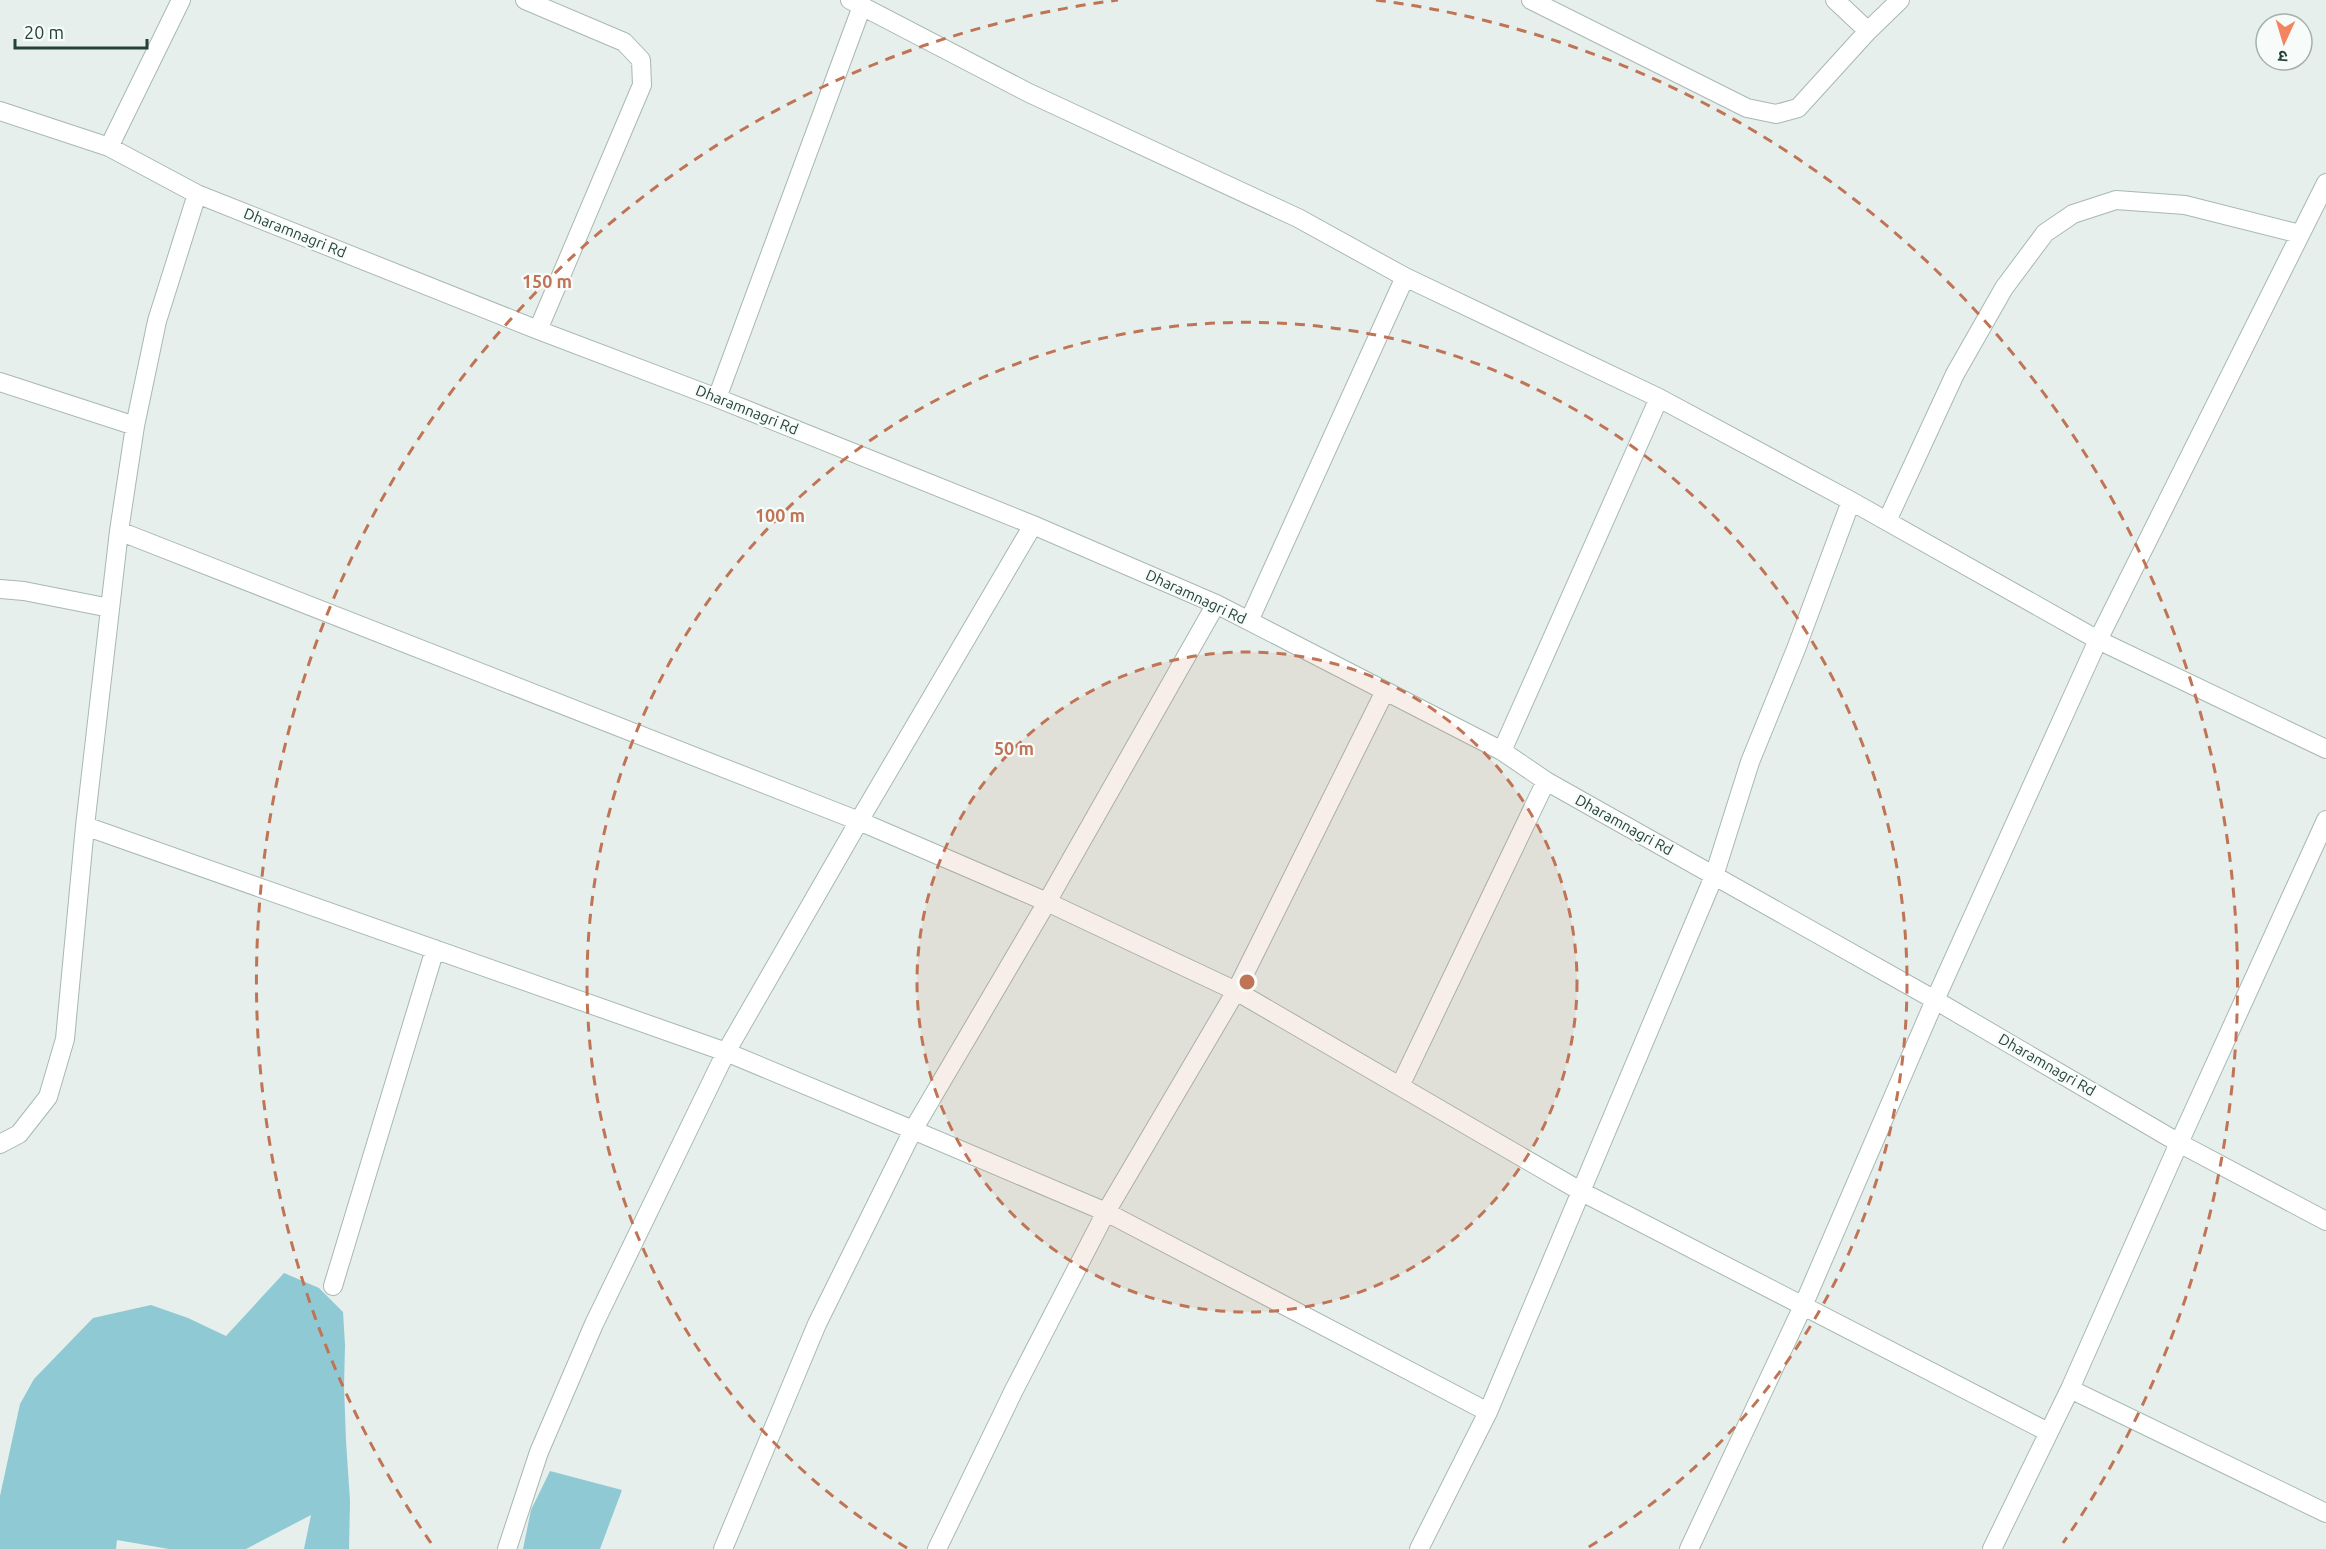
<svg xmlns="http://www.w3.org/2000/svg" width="2326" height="1549" viewBox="0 0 2326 1549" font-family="Ubuntu,'Noto Sans Devanagari',sans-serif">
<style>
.water{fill:#8ec9d4}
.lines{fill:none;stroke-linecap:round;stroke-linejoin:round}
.minor-casing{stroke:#a8b8b2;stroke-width:20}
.minor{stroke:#fff;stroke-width:18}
.ring{fill:none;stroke:#c07456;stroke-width:3;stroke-dasharray:10 8}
.labels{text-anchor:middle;stroke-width:4.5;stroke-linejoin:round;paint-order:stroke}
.street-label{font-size:15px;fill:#24423a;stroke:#f7fbf9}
.centre{fill:#c07456;stroke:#f7fbf9;stroke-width:3}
.ring-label{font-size:18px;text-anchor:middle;font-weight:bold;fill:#c07456;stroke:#f7fbf9;stroke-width:4.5;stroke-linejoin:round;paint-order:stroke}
</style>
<rect width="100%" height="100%" fill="#e6efeb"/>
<path class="water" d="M284,1273L319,1288L343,1312L345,1345L344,1386L346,1441L350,1501L349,1549H304L311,1515L246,1549H169L117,1540L116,1549H0V1496L20,1404L34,1379L93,1318L151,1305L188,1318L226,1336Z
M550,1471L622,1490L600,1549H523L531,1510Z"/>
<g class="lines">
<g class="minor-casing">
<path id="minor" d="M525,0L624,42L641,60L642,85L538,330
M850,0L1029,93L1298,218L1405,277L1659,398L1851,501L2098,640L2326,749
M1531,0L1747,108L1776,114L1798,108L1868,31L1900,0
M1835,0L1868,31
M0,111L109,147L197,194L538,330L717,398L1033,525L1216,604L1502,751L1546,781L1935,1000L2179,1143L2326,1221
M109,147L181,0
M0,382L135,426
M717,398L862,6
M1887,521L1955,374L2004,288L2045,233L2073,214L2116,200L2185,205L2300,234
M119,531L859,821L1047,902L1236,991L1582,1192L2048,1432
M0,589L24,591L110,608
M1249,621L1405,277
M1502,751L1659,398
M85,826L726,1052L913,1130L1106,1212L1488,1412
M1400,1086L1546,781
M0,1144L19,1134L48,1097L65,1039L85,826L119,531L135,426L157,321L197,194
M333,1286L435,949
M2070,1389L2326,1513
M507,1549L539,1452L594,1324L726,1052L859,821L1033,525
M723,1549L817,1324L913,1130L1047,902L1216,604
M937,1549L1014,1390L1106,1212L1236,991L1385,691
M1419,1549L1488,1412L1714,876L1750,762L1796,649L1851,501
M1689,1549L1803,1306L1935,1000L2098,640L2326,183
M1992,1549L2070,1389L2179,1143L2326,820"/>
</g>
<use href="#minor" class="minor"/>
</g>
<circle cx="1247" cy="982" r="330" fill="#c07456" fill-opacity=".12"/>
<g class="ring">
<circle cx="1247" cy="982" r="330"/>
<path d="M907 1548A660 660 0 1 1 1587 1548"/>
<path d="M431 1543A990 990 0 0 1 1118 0M1376 0A990 990 0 0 1 2063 1543"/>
</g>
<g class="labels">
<g class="street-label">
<text transform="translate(295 233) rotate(22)" y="5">Dharamnagri Rd</text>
<text transform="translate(747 410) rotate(22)" y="5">Dharamnagri Rd</text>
<text transform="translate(1196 597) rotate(25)" y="5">Dharamnagri Rd</text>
<text transform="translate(1624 825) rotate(29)" y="5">Dharamnagri Rd</text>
<text transform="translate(2047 1065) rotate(30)" y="5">Dharamnagri Rd</text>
</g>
</g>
<circle cx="1247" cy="982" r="9" class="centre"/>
<g class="ring-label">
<text x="547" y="288">150 m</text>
<text x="780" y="522">100 m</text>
<text x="1014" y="755">50 m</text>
</g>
<g transform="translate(2284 42) rotate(184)"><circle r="28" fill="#f7fbf9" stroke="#a3b1ad" stroke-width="1.5"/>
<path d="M0-4.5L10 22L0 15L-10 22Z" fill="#f4845f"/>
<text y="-9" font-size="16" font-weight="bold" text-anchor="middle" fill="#24423a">उ</text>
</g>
<path d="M15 39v9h132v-9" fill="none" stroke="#24423a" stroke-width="3"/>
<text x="24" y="39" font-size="18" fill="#24423a" stroke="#f7fbf9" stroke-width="4.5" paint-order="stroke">20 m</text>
</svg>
